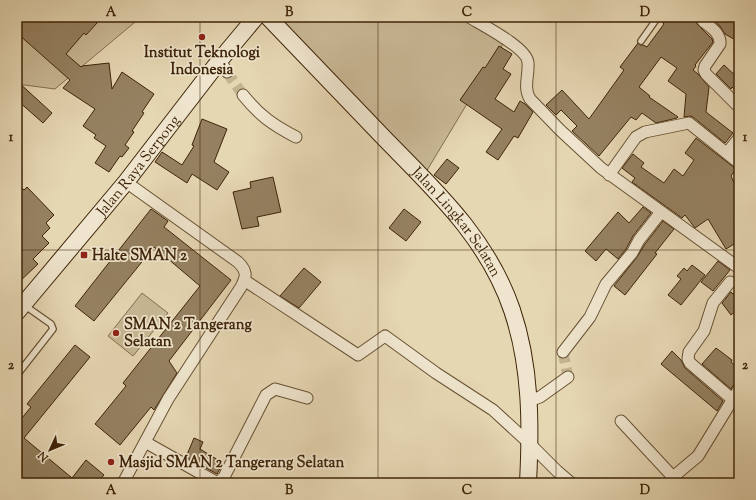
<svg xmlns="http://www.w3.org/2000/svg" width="756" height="500" viewBox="0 0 756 500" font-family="'Sorts Mill Goudy',serif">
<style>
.green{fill:#c9b996;stroke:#846e4f}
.building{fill:#958161;stroke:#3e2408}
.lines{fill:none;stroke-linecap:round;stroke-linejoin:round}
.street-tunnel{stroke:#c4b391;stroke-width:11;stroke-dasharray:11 5.5;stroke-linecap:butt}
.lane-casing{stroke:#685133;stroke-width:8}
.street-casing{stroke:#685133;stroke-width:13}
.secondary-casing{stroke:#3e2408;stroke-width:18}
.lane{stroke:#efe5ce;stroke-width:5.5}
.street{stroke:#efe5ce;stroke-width:11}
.secondary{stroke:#efe5ce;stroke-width:16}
.grid{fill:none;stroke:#3e2408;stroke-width:1;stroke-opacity:0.55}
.poi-dot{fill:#8f2418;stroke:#efe5ce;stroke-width:1.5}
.labels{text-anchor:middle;stroke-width:3.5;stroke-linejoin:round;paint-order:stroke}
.poi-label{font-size:15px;font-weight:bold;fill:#3e2408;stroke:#efe5ce;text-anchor:start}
.street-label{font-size:15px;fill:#3e2408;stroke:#efe5ce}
.neatline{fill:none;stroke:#3e2408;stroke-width:1.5}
.grid-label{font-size:13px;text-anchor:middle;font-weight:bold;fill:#3e2408}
</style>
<rect width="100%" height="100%" fill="#e6d7b3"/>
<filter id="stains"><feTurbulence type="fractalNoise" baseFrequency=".005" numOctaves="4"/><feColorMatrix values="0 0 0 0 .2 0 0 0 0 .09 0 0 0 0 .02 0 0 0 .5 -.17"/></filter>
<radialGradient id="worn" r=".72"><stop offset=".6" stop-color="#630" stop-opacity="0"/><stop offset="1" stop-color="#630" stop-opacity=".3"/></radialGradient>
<path class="green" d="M17,17H141L55,89L17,84Z
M270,17H475L506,39L426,172Z
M142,293L168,313L133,356L108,336Z"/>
<path class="building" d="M26,17H90L97,23L86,35L84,33L66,54L81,67L82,66L109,63L112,89L122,72L154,94L142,112L144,113L132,131L134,132L125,145L129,148L122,157L120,156L109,172L95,163L106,146L94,138L96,135L83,126L95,109L63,88L70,80L17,33V27Z
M666,17H697V24L712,39L713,42L695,65L696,66L693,70L698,74L709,87L706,112L733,133L725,143L693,117L690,116L684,117L686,94L668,81L677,68L661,57L639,87L650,96L649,97L678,117L677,118L656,123L642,113L636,120L631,117L599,156L572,131L577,126L561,110L556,115L546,105L562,90L589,119L624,70L620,67L638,43L640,45H643L647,47L664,24L662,22Z
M712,17H739V42L725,34L720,26L712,19Z
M499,46L512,54L503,69L511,74L495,99L514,112L520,101L525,104L533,112L518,138L514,136L498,160L486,152L502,129L460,100L483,67L485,68Z
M724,65L739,79V94L732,87L731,89L716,74Z
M17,81L52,113L43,123L17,100Z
M202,119L227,129L214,162L229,172L217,190L192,174L187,183L155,162L162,152L182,165L194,146L192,145Z
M696,138L736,169L731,176L739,194V241L726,249L708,219L695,228L685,215L682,218L632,182L635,178L622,168L633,154L644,163L641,167L664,183L674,169L683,176L694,160L685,153Z
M447,159L459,168L446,184L434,175Z
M273,177L281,212L257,217L259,226L242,229L233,192L251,188L250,182Z
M17,183L24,190L27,187L54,215L46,223L50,228L42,236L49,243L33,259L38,264L17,284Z
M643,207L651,213L633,236L626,249L618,259L606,249L596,261L585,251L618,212L629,223Z
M151,209L168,221L164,227L231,280L169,361L177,373L154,410L151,407L120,445L95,424L126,386L123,383L200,286L154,247L94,321L75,306Z
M404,209L421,222L406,241L389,228Z
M663,221L674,229L655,253L657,254L625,295L614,286L637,257L645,244Z
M718,261L730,270L713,291L701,282Z
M692,265L705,275L681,305L668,295L681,279L677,276L684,268L687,271Z
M304,268L321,282L299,308L280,296Z
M739,290V308L731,315L722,303L731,292L733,294Z
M75,345L90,357L24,438L72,478L86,460L104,475L97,483H17V424L31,407L27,404Z
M716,348L732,360L731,362L739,369V382L735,383L731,389L702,364Z
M672,351L681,360L685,368L723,401L717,411L661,364Z
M194,438L203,442L200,449L223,463L217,474L186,457Z"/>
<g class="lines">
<path class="street-tunnel" d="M227,72L243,95
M563,352L568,377"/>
<g class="lane-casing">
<path id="lane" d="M641,41L658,17
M17,375L53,329L51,324L24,305"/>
</g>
<g class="street-casing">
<path id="street" d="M469,17C482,25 528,48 528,63C529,76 523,87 530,99L560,130L601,168L739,268
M705,17L703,21C710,27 721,33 720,44L705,66L704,70L706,74L739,107
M220,60L227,72
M243,95C260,116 273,125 296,137
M727,153L739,138
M609,175L636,137L645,132L689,123L739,163
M244,280L358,355L385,336L436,373L493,410L530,444L557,471L571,483
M730,282L713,303L704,331L689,352L688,359L690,363L732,399
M563,352L590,317L606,284L632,253L639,240L661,212
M529,401L540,397L568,377
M621,421L673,477
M145,442L216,482L220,481L224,477L266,395L275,389L307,398
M123,483L168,399L241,287C247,276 247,271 238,262L126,182
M669,483L673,477L698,456L739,389"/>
</g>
<g class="secondary-casing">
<g id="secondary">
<path id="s1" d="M268,17C307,58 346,98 385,139C436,191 488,239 512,310C531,366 531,425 528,483"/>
<path id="s2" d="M17,312L126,182L220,60L256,17"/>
</g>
</g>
<use href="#lane" class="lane"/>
<use href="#street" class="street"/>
<use href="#secondary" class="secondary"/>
</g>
<path class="grid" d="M200,17V483M378,17V483M556,17V483M17,250H739"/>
<g class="poi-dot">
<circle cx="202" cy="37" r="4"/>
<rect x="80" y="251" width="8" height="8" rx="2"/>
<circle cx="116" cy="333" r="4"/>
<circle cx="111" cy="462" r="4"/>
</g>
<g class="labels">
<g class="poi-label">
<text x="202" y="57" text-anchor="middle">Institut Teknologi<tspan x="202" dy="17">Indonesia</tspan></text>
<text x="92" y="260">Halte SMAN 2</text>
<text x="124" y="329">SMAN 2 Tangerang<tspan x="124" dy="17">Selatan</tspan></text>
<text x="119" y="467">Masjid SMAN 2 Tangerang Selatan</text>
</g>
<g class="street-label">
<text dy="5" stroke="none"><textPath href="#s2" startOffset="190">Jalan Raya Serpong</textPath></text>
<text dy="5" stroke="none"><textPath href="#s1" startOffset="279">Jalan Lingkar Selatan</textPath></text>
</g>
</g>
<rect width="756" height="500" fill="none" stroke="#e6d7b3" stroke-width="44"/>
<g transform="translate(50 450) rotate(226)" stroke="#efe5ce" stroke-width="3" paint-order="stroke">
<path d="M0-3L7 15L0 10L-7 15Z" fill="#3e2408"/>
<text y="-6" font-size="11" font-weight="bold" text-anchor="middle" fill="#3e2408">N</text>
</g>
<rect x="22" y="22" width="712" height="456" class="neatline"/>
<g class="grid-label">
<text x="111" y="16">A</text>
<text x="289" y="16">B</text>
<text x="467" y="16">C</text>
<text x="645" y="16">D</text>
<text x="11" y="141">1</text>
<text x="745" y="141">1</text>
<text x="11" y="369">2</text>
<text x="745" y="369">2</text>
<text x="111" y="494">A</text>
<text x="289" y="494">B</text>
<text x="467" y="494">C</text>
<text x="645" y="494">D</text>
</g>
<rect width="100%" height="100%" filter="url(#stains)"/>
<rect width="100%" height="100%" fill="url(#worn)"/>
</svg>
